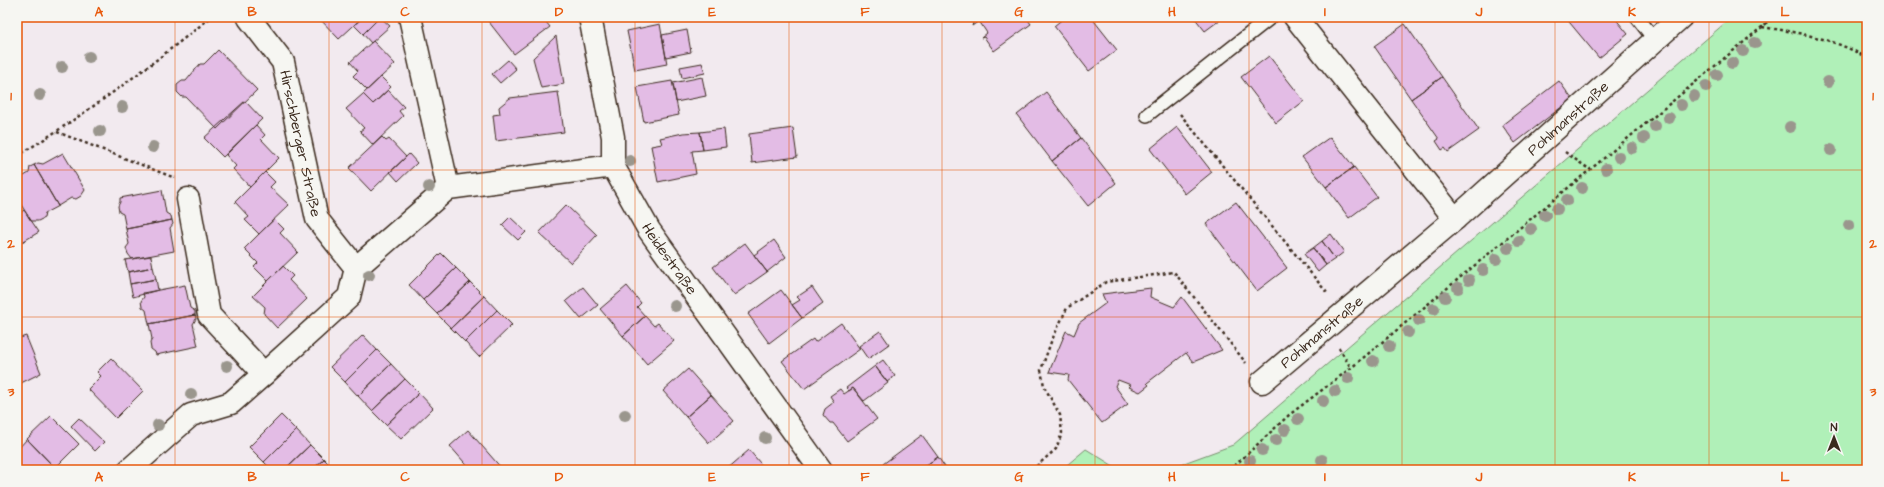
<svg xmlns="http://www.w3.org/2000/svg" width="1884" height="487" viewBox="0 0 1884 487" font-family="'Architects Daughter',sans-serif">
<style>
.green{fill:#b0f0b8;stroke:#768d6b}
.building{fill:#e3bce5;stroke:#3b2a1e}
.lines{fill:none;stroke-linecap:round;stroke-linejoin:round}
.service-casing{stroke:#3b2a1e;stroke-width:16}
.minor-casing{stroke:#3b2a1e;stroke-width:25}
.path{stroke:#3b2a1e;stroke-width:2.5;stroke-dasharray:3 3;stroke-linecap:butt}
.service{stroke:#f6f6f2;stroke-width:13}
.minor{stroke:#f6f6f2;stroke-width:22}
.tree{fill:#9a968d}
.grid{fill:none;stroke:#e8590c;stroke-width:1;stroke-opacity:0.55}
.labels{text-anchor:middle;stroke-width:3;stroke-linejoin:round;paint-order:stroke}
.street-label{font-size:15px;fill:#3b2a1e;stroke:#f6f6f2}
.neatline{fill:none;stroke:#e8590c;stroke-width:1.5}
.grid-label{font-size:13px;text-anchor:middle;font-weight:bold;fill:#e8590c}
</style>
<rect width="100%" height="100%" fill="#f2eaef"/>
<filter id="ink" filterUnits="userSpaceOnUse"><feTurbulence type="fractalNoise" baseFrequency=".025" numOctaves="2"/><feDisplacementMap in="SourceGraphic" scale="8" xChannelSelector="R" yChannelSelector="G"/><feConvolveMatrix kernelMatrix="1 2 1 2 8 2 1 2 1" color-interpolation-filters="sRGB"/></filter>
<g filter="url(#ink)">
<path class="green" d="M1732,17H1867V470H1165L1233,445Z
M1086,449L1120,470H1061Z"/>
<path class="building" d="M318,17H363L339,39Z
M363,17H380L363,34L354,25Z
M380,17L390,26L371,43L363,34Z
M485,17H542L550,27L514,54Z
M969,17H1026L1031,24L994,51L984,37L981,38L987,33L979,21L972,26L973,23Z
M1065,17H1091L1117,50L1089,71L1054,26Z
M1194,17H1224L1205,31Z
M1565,17H1614L1628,34L1599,58Z
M660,24L667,64L635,70L627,31Z
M1405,24L1442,77L1411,99L1374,46Z
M687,30L691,52L666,57L662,35Z
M556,36L564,84L541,88L533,58Z
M373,41L395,64L367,90L353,76L358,71L350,62Z
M218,50L257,90L217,129L186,97H182L177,92V85L182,81H186L200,64H204Z
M1269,56L1304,101L1276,123L1241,77Z
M508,60L516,69L500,83L492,74Z
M702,63L705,73L682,78L680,67Z
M381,77L391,87L373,104L363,94Z
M702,77L706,96L676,102L673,83Z
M1442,77L1479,130L1448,152L1445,148L1442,150L1436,141L1439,139L1411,99Z
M672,81L679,115L644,122L637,87Z
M1559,81L1572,99L1515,143L1502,125Z
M388,90L404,107L399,111L403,116L373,145L360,131L364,128L346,109L363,94L373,104Z
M558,92L564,132L496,141L493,115L500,114L499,107L510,98Z
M1046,92L1081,138L1052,161L1017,115Z
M245,101L262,119L223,157L204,138Z
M256,125L265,135L261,139L279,158L250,187L233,169L236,166L226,155Z
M1177,127L1212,172L1185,194L1150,149Z
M793,128L797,157L752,163L749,134Z
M724,129L726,147L703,150L700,132Z
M700,132L703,150L692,151L696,174L658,182L651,146L662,144L660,138L683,133Z
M382,137L386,141L389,139L406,157L371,191L349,168Z
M1330,137L1354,167L1326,187L1302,157Z
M1081,138L1116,183L1088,206L1052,161Z
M63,153L85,190L81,196L76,199L71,198L58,206L34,165L38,163L43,164Z
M409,154L417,163L398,181L390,172Z
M34,165L58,206L45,213L44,218L38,221H31L17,198V180L29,173L30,167Z
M1354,167L1377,197L1349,218L1326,187Z
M265,172L275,182L270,187L289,205L259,234L245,220L249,217L235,202Z
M162,190L166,213L171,216L172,220L126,229L123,214L119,212L118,206L120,202V198Z
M1236,202L1287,268L1257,291L1206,224Z
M566,205L597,235L571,263L539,233Z
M24,210L39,232L17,245V215Z
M510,217L526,232L518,240L502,225Z
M274,219L284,229L280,233L298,252L268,281L254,267L258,263L244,249Z
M172,220L173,224L170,228L174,251L132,259L128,254L126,248L129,244L126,229Z
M1331,234L1344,252L1335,259L1322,241Z
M774,240L786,257L767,272L754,255Z
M1322,241L1335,259L1326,265L1313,248Z
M745,243L767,272L734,295L713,267Z
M1313,248L1326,265L1318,272L1304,254Z
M441,253L456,268L423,300L409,285Z
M151,256L153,267L128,272L125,260Z
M283,266L293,276L289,280L307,299L277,328L264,314L265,307L253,296Z
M153,267L156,279L130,284L128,272Z
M456,268L470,282L437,314L423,300Z
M156,279L158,290L133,297L130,284Z
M470,282L484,296L451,328L437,314Z
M185,285L190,308L195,311V315L149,324L146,310L142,307L141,301L144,297L143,293Z
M627,286L641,303L637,307L645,316L623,336L600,309Z
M583,287L598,305L581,319L566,301Z
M812,287L823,303L802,318L792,305L800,300L797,297Z
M1151,288L1150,297L1174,307L1182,297L1222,350L1193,362L1186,353L1147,383L1149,385L1140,392L1129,387L1131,385L1118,380L1115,386L1128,404L1102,423L1068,380L1069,375L1049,372L1066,331L1074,335L1079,323L1106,303L1102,294Z
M781,290L802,318L769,343L748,314Z
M484,296L497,310L465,342L451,328Z
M497,310L512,325L479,357L465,342Z
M195,315L196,319L193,324L198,346L156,355L155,352L151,349L150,343L152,339L149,324Z
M645,316L654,326L658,323L674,341L647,364L623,336Z
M841,323L860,349L804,389L782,361L813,339L815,342Z
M880,331L889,344L868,359L859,346Z
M363,335L377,350L345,382L330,367Z
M26,336L41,373L17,385V339Z
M377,350L391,364L358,396L345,382Z
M111,358L143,391L116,418L88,389L101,376L97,372Z
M883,360L895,376L887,382L875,366Z
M391,364L405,379L372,411L358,396Z
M875,366L888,383L864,401L853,388L849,391L846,388Z
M688,369L711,395L686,417L663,391Z
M405,379L419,393L386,425L372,411Z
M853,388L877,419L847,441L833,423H830L823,415L825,409L834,402L830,396L840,389L844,394Z
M419,393L433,408L401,439L386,425Z
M711,395L734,421L709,443L686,417Z
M281,415L296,430L264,462L249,447Z
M51,416L79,444L55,468L27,439Z
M79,418L104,442L95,451L71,426Z
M296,430L310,445L284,470H272L264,462Z
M468,430L503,470H471L450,446Z
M922,435L938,457L919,470H887L883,464Z
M27,439L55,468L53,470H17V450Z
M310,445L324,459L312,470H284Z
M749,450L766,470H726Z
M938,457L947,470H919Z
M324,459L335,470H312Z"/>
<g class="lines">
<g class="service-casing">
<path id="service" d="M1637,17L1655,40
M1147,115L1271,17"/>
</g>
<g class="minor-casing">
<g id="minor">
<path d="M410,17L448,188"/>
<path id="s1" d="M590,17L613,137V166L649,230L821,470"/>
<path d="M1295,17L1455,219"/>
<path id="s2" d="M249,18L283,62L317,219L356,268"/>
<path d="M188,199L209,315L264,374"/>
<path id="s3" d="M1262,382L1455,219L1681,17"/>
<path d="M129,470L191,415L231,403L264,374L349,297L356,268L448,188L613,166"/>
</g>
</g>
<path class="path" d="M1762,27C1801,33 1833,38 1867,58
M1180,114L1328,294
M57,132L175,178
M1565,152L1589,169
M17,156C85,115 149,67 211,17
M1339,348L1351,368
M1032,470L1056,449L1062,433L1060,415L1044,386L1041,370L1051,342L1067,308L1106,282L1174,272L1246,363
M1230,470L1289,415L1351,368L1774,17"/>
<use href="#service" class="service"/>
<use href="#minor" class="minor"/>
</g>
<g class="tree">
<circle cx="1755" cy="43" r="6"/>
<circle cx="1743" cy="51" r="6"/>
<circle cx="89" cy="57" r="6"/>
<circle cx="1732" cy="63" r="6"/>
<circle cx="62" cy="67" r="6"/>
<circle cx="1717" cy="75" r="6"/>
<circle cx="1828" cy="82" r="6"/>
<circle cx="1706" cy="86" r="6"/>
<circle cx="40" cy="95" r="6"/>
<circle cx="1694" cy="96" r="6"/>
<circle cx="1681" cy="105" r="6"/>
<circle cx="122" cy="107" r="6"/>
<circle cx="1669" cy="118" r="6"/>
<circle cx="1655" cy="126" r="6"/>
<circle cx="1790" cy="127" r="6"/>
<circle cx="100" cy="131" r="6"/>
<circle cx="1644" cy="138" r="6"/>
<circle cx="153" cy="147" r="6"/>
<circle cx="1632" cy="148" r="6"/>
<circle cx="1831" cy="150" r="6"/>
<circle cx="1619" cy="157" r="6"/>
<circle cx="630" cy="161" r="6"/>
<circle cx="1606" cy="169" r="6"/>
<circle cx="429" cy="187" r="6"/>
<circle cx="1582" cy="188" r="6"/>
<circle cx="1567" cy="200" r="6"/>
<circle cx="1557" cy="209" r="6"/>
<circle cx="1545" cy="215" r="6"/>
<circle cx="1849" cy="225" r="6"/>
<circle cx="1531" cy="229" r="6"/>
<circle cx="1519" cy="241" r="6"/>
<circle cx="1508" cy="248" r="6"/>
<circle cx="1496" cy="259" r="6"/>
<circle cx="1483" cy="270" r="6"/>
<circle cx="369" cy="275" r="6"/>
<circle cx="1469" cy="280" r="6"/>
<circle cx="1458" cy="288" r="6"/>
<circle cx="1445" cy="297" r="6"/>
<circle cx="675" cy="306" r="6"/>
<circle cx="1434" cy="309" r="6"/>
<circle cx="1419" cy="320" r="6"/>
<circle cx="1408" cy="332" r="6"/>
<circle cx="1389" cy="346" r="6"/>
<circle cx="1373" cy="361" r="6"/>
<circle cx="227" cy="366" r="6"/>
<circle cx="1348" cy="378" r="6"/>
<circle cx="1335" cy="391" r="6"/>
<circle cx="191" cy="394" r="6"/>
<circle cx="1323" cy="401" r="6"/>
<circle cx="625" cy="415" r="6"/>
<circle cx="1298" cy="419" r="6"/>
<circle cx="158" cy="425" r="6"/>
<circle cx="1285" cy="430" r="6"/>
<circle cx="765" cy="438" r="6"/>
<circle cx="1276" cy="440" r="6"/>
<circle cx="1262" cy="450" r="6"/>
<circle cx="1322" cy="460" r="6"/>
<circle cx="1250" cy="461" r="6"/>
</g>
</g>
<path class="grid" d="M175,17V470M329,17V470M482,17V470M635,17V470M789,17V470M942,17V470M1095,17V470M1249,17V470M1402,17V470M1555,17V470M1709,17V470M17,170H1867M17,317H1867"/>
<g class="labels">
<g class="street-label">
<text dy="5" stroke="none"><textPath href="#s3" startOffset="404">Pohlmanstraße</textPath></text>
<text dy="5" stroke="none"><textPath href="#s2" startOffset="139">Hirschberger Straße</textPath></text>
<text dy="5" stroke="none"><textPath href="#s1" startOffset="260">Heidestraße</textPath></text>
<text dy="5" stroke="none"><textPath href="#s3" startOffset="78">Pohlmanstraße</textPath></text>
</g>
</g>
<rect width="1884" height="487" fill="none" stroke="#f6f6f2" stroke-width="44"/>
<g transform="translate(1834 437)" stroke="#f6f6f2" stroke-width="3" paint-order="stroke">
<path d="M0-3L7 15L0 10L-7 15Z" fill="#3b2a1e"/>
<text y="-6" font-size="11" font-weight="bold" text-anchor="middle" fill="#3b2a1e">N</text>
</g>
<rect x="22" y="22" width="1840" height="443" class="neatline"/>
<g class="grid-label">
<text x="99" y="16">A</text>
<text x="252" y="16">B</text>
<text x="405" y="16">C</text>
<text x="559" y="16">D</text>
<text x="712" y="16">E</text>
<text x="865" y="16">F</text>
<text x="1019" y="16">G</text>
<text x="1172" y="16">H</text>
<text x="1325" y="16">I</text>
<text x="1479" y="16">J</text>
<text x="1632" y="16">K</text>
<text x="1785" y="16">L</text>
<text x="11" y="100">1</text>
<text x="1873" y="100">1</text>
<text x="11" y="248">2</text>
<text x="1873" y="248">2</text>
<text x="11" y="396">3</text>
<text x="1873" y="396">3</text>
<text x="99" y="481">A</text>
<text x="252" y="481">B</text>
<text x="405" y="481">C</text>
<text x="559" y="481">D</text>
<text x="712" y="481">E</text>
<text x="865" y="481">F</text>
<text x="1019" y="481">G</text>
<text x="1172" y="481">H</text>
<text x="1325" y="481">I</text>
<text x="1479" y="481">J</text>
<text x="1632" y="481">K</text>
<text x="1785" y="481">L</text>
</g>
</svg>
